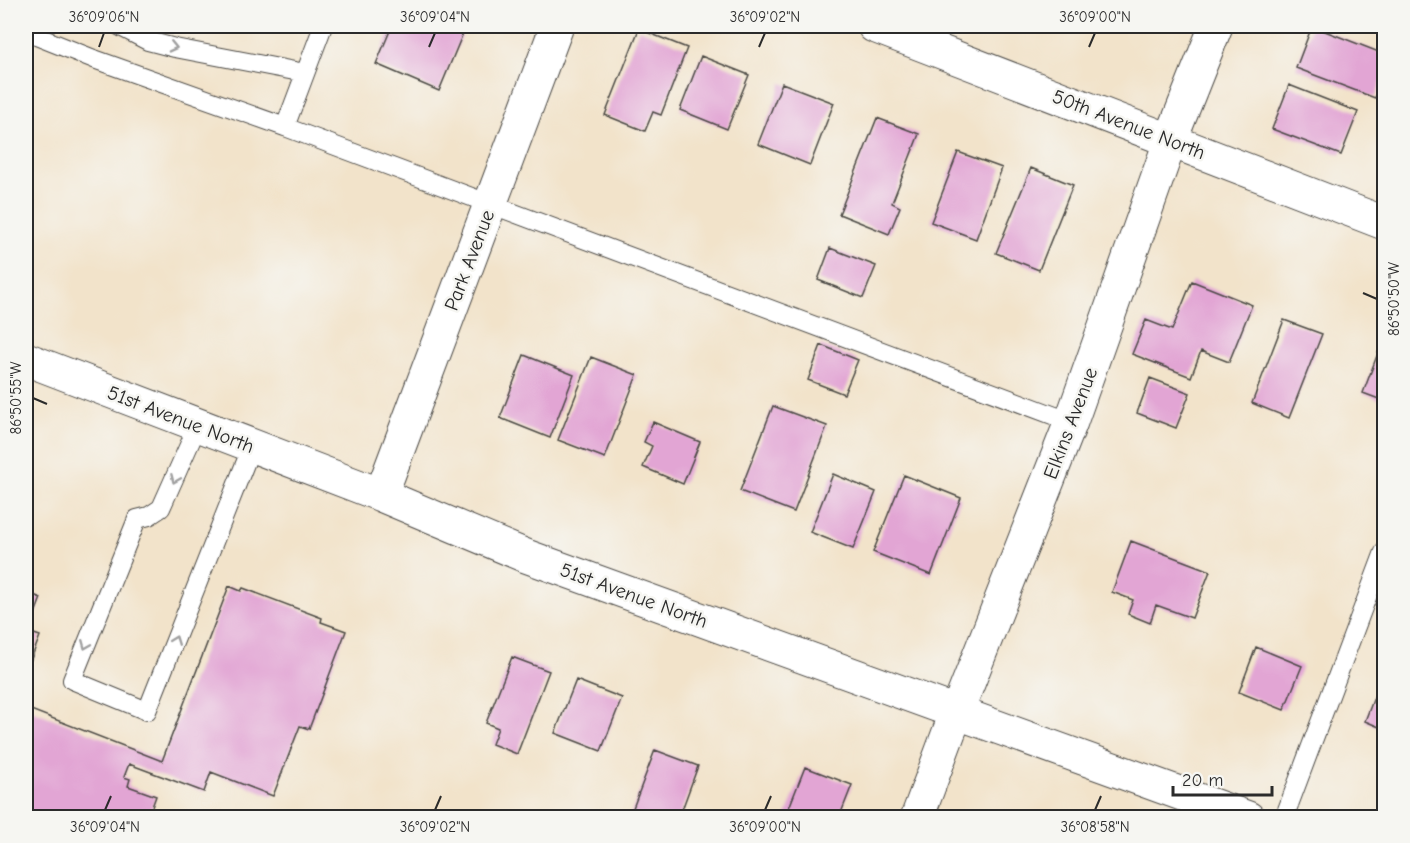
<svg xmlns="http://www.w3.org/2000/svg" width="1410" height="843" viewBox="0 0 1410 843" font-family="'Comic Neue',sans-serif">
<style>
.building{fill:#e2a5d4}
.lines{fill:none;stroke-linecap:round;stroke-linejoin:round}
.service-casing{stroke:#494743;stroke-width:20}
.minor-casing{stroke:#494743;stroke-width:35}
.service{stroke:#fff;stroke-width:18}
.minor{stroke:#fff;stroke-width:33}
.oneway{stroke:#a0a0a0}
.ticks{fill:none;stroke:#2b2b2b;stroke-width:2}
.labels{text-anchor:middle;stroke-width:5;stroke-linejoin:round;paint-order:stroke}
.street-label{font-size:20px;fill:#2b2b2b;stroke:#f6f6f2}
.neatline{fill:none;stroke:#2b2b2b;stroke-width:2}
.ticks-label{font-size:15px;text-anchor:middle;fill:#2b2b2b}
</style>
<rect width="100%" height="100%" fill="#f6f6f2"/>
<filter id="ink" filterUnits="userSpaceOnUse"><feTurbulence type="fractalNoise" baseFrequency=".0167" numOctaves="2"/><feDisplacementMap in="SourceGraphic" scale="12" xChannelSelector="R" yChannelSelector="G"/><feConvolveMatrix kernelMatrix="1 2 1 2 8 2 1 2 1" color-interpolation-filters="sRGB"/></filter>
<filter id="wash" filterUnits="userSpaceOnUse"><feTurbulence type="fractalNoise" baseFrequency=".008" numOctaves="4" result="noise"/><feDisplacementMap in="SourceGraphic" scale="24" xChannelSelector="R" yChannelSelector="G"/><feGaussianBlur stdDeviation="1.35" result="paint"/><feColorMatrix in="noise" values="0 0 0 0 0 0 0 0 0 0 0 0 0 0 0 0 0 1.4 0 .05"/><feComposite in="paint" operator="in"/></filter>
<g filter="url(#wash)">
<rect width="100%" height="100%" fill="#f2e3ca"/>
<g id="blocks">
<path class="building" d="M392,26H466L439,91L376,64Z
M1312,26L1384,54V75L1375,98L1296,68Z
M639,29L687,48L661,115L653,112L645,131L605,115Z
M701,56L749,75L727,129L680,110Z
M782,83L834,103L810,165L758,144Z
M1289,85L1358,112L1341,155L1272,129Z
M877,118L919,134L892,203L900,207L889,234L839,214Z
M958,152L1002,168L976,239L931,222Z
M1031,168L1073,185L1039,270L996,253Z
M830,248L876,266L863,298L818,280Z
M1192,281L1252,305L1229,362L1201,351L1191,377L1132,354L1146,320L1172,330Z
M1284,320L1322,334L1289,418L1252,403Z
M821,345L858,360L844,394L808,380Z
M1381,345L1384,346V401L1363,393Z
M524,355L574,375L550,438L500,418Z
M591,357L637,375L605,458L558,440Z
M1150,378L1190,393L1176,428L1137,413Z
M773,406L827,426L794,512L740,491Z
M653,422L700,442L683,484L643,467L652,446L644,442Z
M833,474L876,492L853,549L810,532Z
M904,475L961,498L931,575L873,552Z
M1131,541L1210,571L1192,618L1156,605L1150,623L1128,614L1133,600L1112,592Z
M229,586L241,591L243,588L322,618L321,622L346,631L309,729L300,726L273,796L211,772L204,792L129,764L124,777L130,779L128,786L156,796L148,818H26V708L162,761Z
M26,592L41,598L28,632L40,636L26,672Z
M1256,647L1302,666L1284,710L1239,692Z
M512,657L549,671L517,754L492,744L498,728L486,723Z
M1384,671V729L1365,721Z
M576,680L622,698L601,751L555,733Z
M655,750L698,766L679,818L630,816Z
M805,767L852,785L839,818H785Z"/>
</g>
</g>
<g filter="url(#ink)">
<use href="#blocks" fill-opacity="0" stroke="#494743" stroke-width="1.5"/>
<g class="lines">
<g class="service-casing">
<path id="service" d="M119,26L148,41L175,48L305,73
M26,32L94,59L285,127L323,26
M285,127L1071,422
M198,425L161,508L149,516L137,519L72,680L147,711L252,446
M1284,818L1384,552"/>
</g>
<g class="minor-casing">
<path id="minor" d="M874,26L1384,223
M26,359L381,495L526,556L1248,818
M381,495L557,26
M917,818L949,732L1071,422L1171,139L1216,26"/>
</g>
<use href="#service" class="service"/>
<use href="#minor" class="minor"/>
</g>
<defs><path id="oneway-chevron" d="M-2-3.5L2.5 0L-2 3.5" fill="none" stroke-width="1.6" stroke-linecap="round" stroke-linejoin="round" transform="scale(1.5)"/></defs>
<g class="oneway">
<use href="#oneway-chevron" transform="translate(173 47) rotate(13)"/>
<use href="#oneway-chevron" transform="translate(175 479) rotate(113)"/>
<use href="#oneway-chevron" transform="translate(175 640) rotate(-69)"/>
<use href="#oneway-chevron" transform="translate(86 645) rotate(112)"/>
</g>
</g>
<path class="ticks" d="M99,47L104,33M429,47L435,33M759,47L765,33M1089,47L1095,33M1363,293L1377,299M33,398L47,404M105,810L111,796M435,810L441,796M765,810L771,796M1095,810L1101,796"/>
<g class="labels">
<g class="street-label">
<text transform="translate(1129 124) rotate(21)" y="7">50th Avenue North</text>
<text transform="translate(469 260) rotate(-69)" y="7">Park Avenue</text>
<text transform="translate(181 419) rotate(21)" y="7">51st Avenue North</text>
<text transform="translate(1070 423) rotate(-69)" y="7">Elkins Avenue</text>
<text transform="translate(634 595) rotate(20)" y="7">51st Avenue North</text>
</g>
</g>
<rect width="1410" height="843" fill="none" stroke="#f6f6f2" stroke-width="66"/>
<path d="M1173 786v9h99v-9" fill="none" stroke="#2b2b2b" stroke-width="3"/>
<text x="1182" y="786" font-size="18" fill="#2b2b2b" stroke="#f6f6f2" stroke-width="4.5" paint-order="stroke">20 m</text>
<rect x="33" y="33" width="1344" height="777" class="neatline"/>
<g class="ticks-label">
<text x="104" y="22">36°09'06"N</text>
<text x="435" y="22">36°09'04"N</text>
<text x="765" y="22">36°09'02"N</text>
<text x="1095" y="22">36°09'00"N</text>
<text transform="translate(1394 299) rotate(-90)" y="5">86°50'50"W</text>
<text transform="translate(16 398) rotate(-90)" y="5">86°50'55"W</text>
<text x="105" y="832">36°09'04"N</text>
<text x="435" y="832">36°09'02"N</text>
<text x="765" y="832">36°09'00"N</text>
<text x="1095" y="832">36°08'58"N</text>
</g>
</svg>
